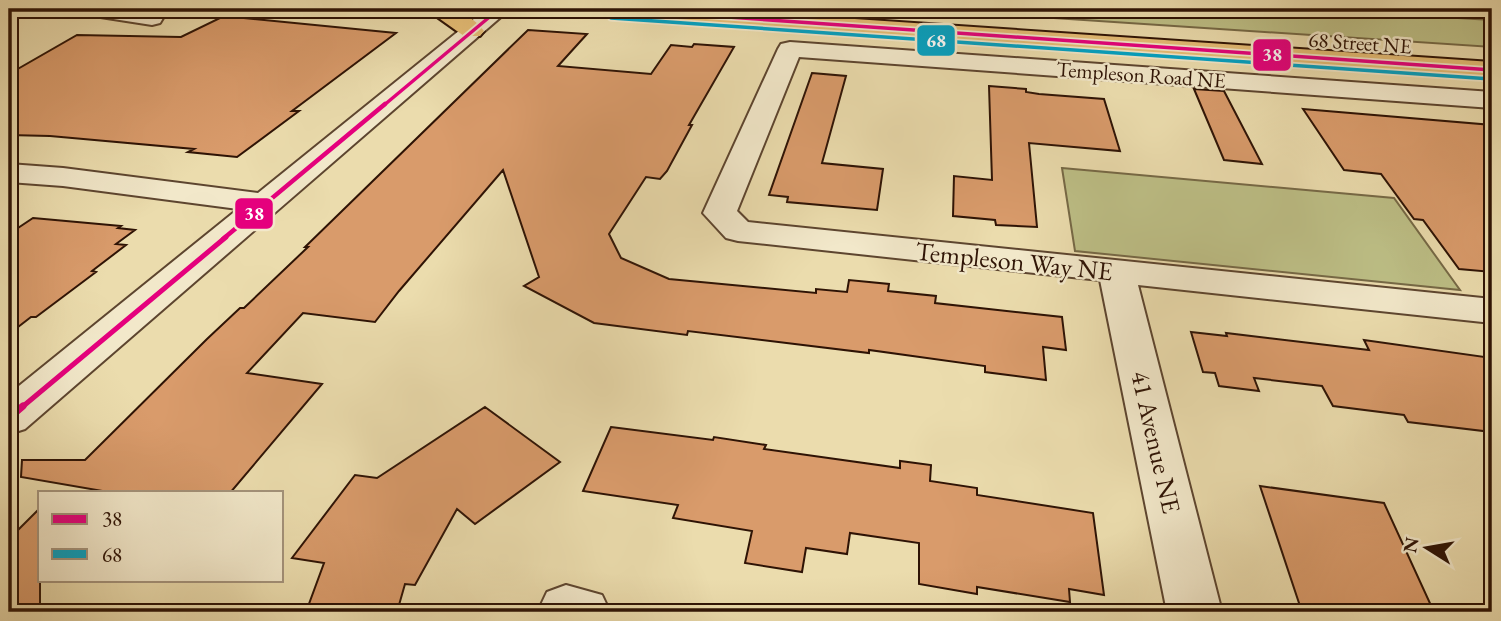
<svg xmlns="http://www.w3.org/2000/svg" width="1501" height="621" viewBox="0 0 1501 621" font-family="'EB Garamond',serif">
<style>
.green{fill:#bdbf86;stroke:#766946;stroke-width:2}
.building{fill:#d99b6b;stroke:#2e1305;stroke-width:2}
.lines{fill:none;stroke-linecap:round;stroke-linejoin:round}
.minor-casing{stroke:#5d452f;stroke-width:4}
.major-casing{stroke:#2e1305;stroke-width:4}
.minor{fill:#f2e8ca;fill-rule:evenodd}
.major{fill:#e6be76;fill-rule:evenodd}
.bus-1-far3-casing{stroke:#f2e8ca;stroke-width:7}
.bus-1-far2-casing{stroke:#f2e8ca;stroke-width:9}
.bus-1-far1-casing{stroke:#f2e8ca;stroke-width:10}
.bus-1-casing{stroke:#f2e8ca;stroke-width:12}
.bus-2-casing{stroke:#f2e8ca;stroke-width:7}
.bus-1-far3{stroke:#e5007d;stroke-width:3.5}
.bus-1-far2{stroke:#e5007d;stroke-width:4.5}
.bus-1-far1{stroke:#e5007d;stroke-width:5}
.bus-1{stroke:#e5007d;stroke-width:7}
.bus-2{stroke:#02a2c4;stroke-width:3.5}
.labels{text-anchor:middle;stroke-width:5;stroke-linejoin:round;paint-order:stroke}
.far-street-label{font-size:21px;fill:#2e1305;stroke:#f2e8ca}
.street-label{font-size:26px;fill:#2e1305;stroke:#f2e8ca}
.line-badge{stroke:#f2e8ca;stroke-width:2.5}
.badge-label{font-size:19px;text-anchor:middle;font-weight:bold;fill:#fff}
</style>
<rect width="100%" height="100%" fill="#ebdcad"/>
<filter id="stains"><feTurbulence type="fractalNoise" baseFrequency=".00286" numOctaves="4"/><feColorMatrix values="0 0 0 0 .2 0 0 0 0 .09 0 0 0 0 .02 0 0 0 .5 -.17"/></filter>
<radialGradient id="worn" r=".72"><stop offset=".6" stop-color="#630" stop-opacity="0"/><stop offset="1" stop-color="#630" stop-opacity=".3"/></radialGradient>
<path class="green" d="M919,9H1304L1492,20V47Z
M1062,168L1394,198L1460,290L1075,251Z"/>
<path class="building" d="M224,16L396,33L292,111H299L237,157L188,152L194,149L50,136L9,135V74L77,35L181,37Z
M528,30L587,34L558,66L651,74L671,45L692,47L694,44L734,47L689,125H692L667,171L660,179L646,177L609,234L621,258L669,279L816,293V289L847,292L849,280L889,284L888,291L936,296L935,303L1062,317L1066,350L1043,347L1046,380L985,372V366L869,350V353L688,331L687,335L594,323L524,286L539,277L503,170L399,291L375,322L303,313L247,373L322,384L230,493H114L21,477L22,460H85L207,339L240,308H244L308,247H305Z
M812,73L846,76L822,163L883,169L877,210L787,202L788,197L769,195Z
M989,86L1026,89V92L1039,94L1104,99L1120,151L1029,143L1037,227L996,225L995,220L953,216L954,176L992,180Z
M1194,89L1224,91L1262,164L1224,160Z
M1303,109L1492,125V272L1459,269L1423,220L1414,219L1381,174L1344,170Z
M33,218L121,226L118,228L135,230L116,244L126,245L92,271L96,272L36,317H31L9,334V234Z
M1191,332L1227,336L1226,333L1369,350L1364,340L1492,358V432L1408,422L1404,415L1333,406L1322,386L1254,378L1259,391L1219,386L1215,373L1203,372Z
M485,407L560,462L475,524L457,509L415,585L405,584L397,612H306L324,563L292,558L355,475L377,478Z
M611,427L713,440L714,437L766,445L764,449L900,468V461L931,465L930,481L977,488V495L1093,513L1104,595L1069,589L1070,602L977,587V594L919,584V543L850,533L847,554L806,548L802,572L745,563L752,531L673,518L678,505L583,491Z
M1260,486L1384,503L1434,612H1302Z
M40,508V612H9V539Z"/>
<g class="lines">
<g class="minor-casing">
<path id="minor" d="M83,9H136L160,13L163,18L160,23L152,25L94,16L86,14Z
M486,9H510L25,429L9,434V394L238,209L63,186L9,182V164L63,168L258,193Z
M790,42L1492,92V108L799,57L737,211L748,222L1492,299V323L1138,285L1222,612H1167L1100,280L738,241L726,238L703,213L778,49L781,44Z
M566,585L602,595L610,612H540L539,609L547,592Z"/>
</g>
<g class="major-casing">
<path id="major" d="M426,9C449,8 469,11 484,31L480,36H464Z
M601,9H705L1492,62V78L612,16L604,14Z"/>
</g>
<use href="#minor" class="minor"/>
<use href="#major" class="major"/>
<g class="bus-1-far3-casing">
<path id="bus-1-far3" d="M612,9L1492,70
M383,106L499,9"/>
</g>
<g class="bus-1-far2-casing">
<path id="bus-1-far2" d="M223,239L385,104"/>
</g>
<g class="bus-1-far1-casing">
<path id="bus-1-far1" d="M21,408L226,237"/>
</g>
<g class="bus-1-casing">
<path id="bus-1" d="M9,418L23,406"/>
</g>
<g class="bus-2-casing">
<path id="bus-2" d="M611,18L1491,79"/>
</g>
<use href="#bus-1-far3" class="bus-1-far3"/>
<use href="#bus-1-far2" class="bus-1-far2"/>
<use href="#bus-1-far1" class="bus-1-far1"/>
<use href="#bus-1" class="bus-1"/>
<use href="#bus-2" class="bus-2"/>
</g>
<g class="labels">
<g class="far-street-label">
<text transform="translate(1360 43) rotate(4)" y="7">68 Street NE</text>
<text transform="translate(1141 75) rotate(4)" y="7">Templeson Road NE</text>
</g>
<g class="street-label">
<text transform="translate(1014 261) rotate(6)" y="9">Templeson Way NE</text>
<text transform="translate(1156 442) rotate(77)" y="9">41 Avenue NE</text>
</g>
</g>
<g class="line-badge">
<rect x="916" y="24" width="40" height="33" rx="7" fill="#02a2c4"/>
<rect x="1252" y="38" width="40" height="34" rx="7" fill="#e5007d"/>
<rect x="234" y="197" width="40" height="33" rx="7" fill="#e5007d"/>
</g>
<g class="badge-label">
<text x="936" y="47">68</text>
<text x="1272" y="61">38</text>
<text x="254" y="220">38</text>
</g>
<rect width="1501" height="621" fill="none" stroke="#ebdcad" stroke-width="35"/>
<rect x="10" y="10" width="1480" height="600" fill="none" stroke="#2e1305" stroke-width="3.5"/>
<rect x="18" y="18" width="1466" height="586" fill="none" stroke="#2e1305" stroke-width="2"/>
<rect x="38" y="491" width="245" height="91" fill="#f2e8ca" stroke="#a4937b" stroke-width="2"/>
<rect x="52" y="514" width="35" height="10" fill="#e5007d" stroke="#a4937b" stroke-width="2"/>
<text x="102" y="526" font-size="21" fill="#2e1305">38</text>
<rect x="52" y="549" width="35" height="10" fill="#02a2c4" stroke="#a4937b" stroke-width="2"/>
<text x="102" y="562" font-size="21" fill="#2e1305">68</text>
<g transform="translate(1427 548) rotate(281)" stroke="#f2e8ca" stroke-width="5" paint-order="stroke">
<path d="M0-5L12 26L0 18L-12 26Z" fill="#2e1305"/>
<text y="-10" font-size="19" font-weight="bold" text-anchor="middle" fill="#2e1305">N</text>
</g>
<rect width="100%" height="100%" filter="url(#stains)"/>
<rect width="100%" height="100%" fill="url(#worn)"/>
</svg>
